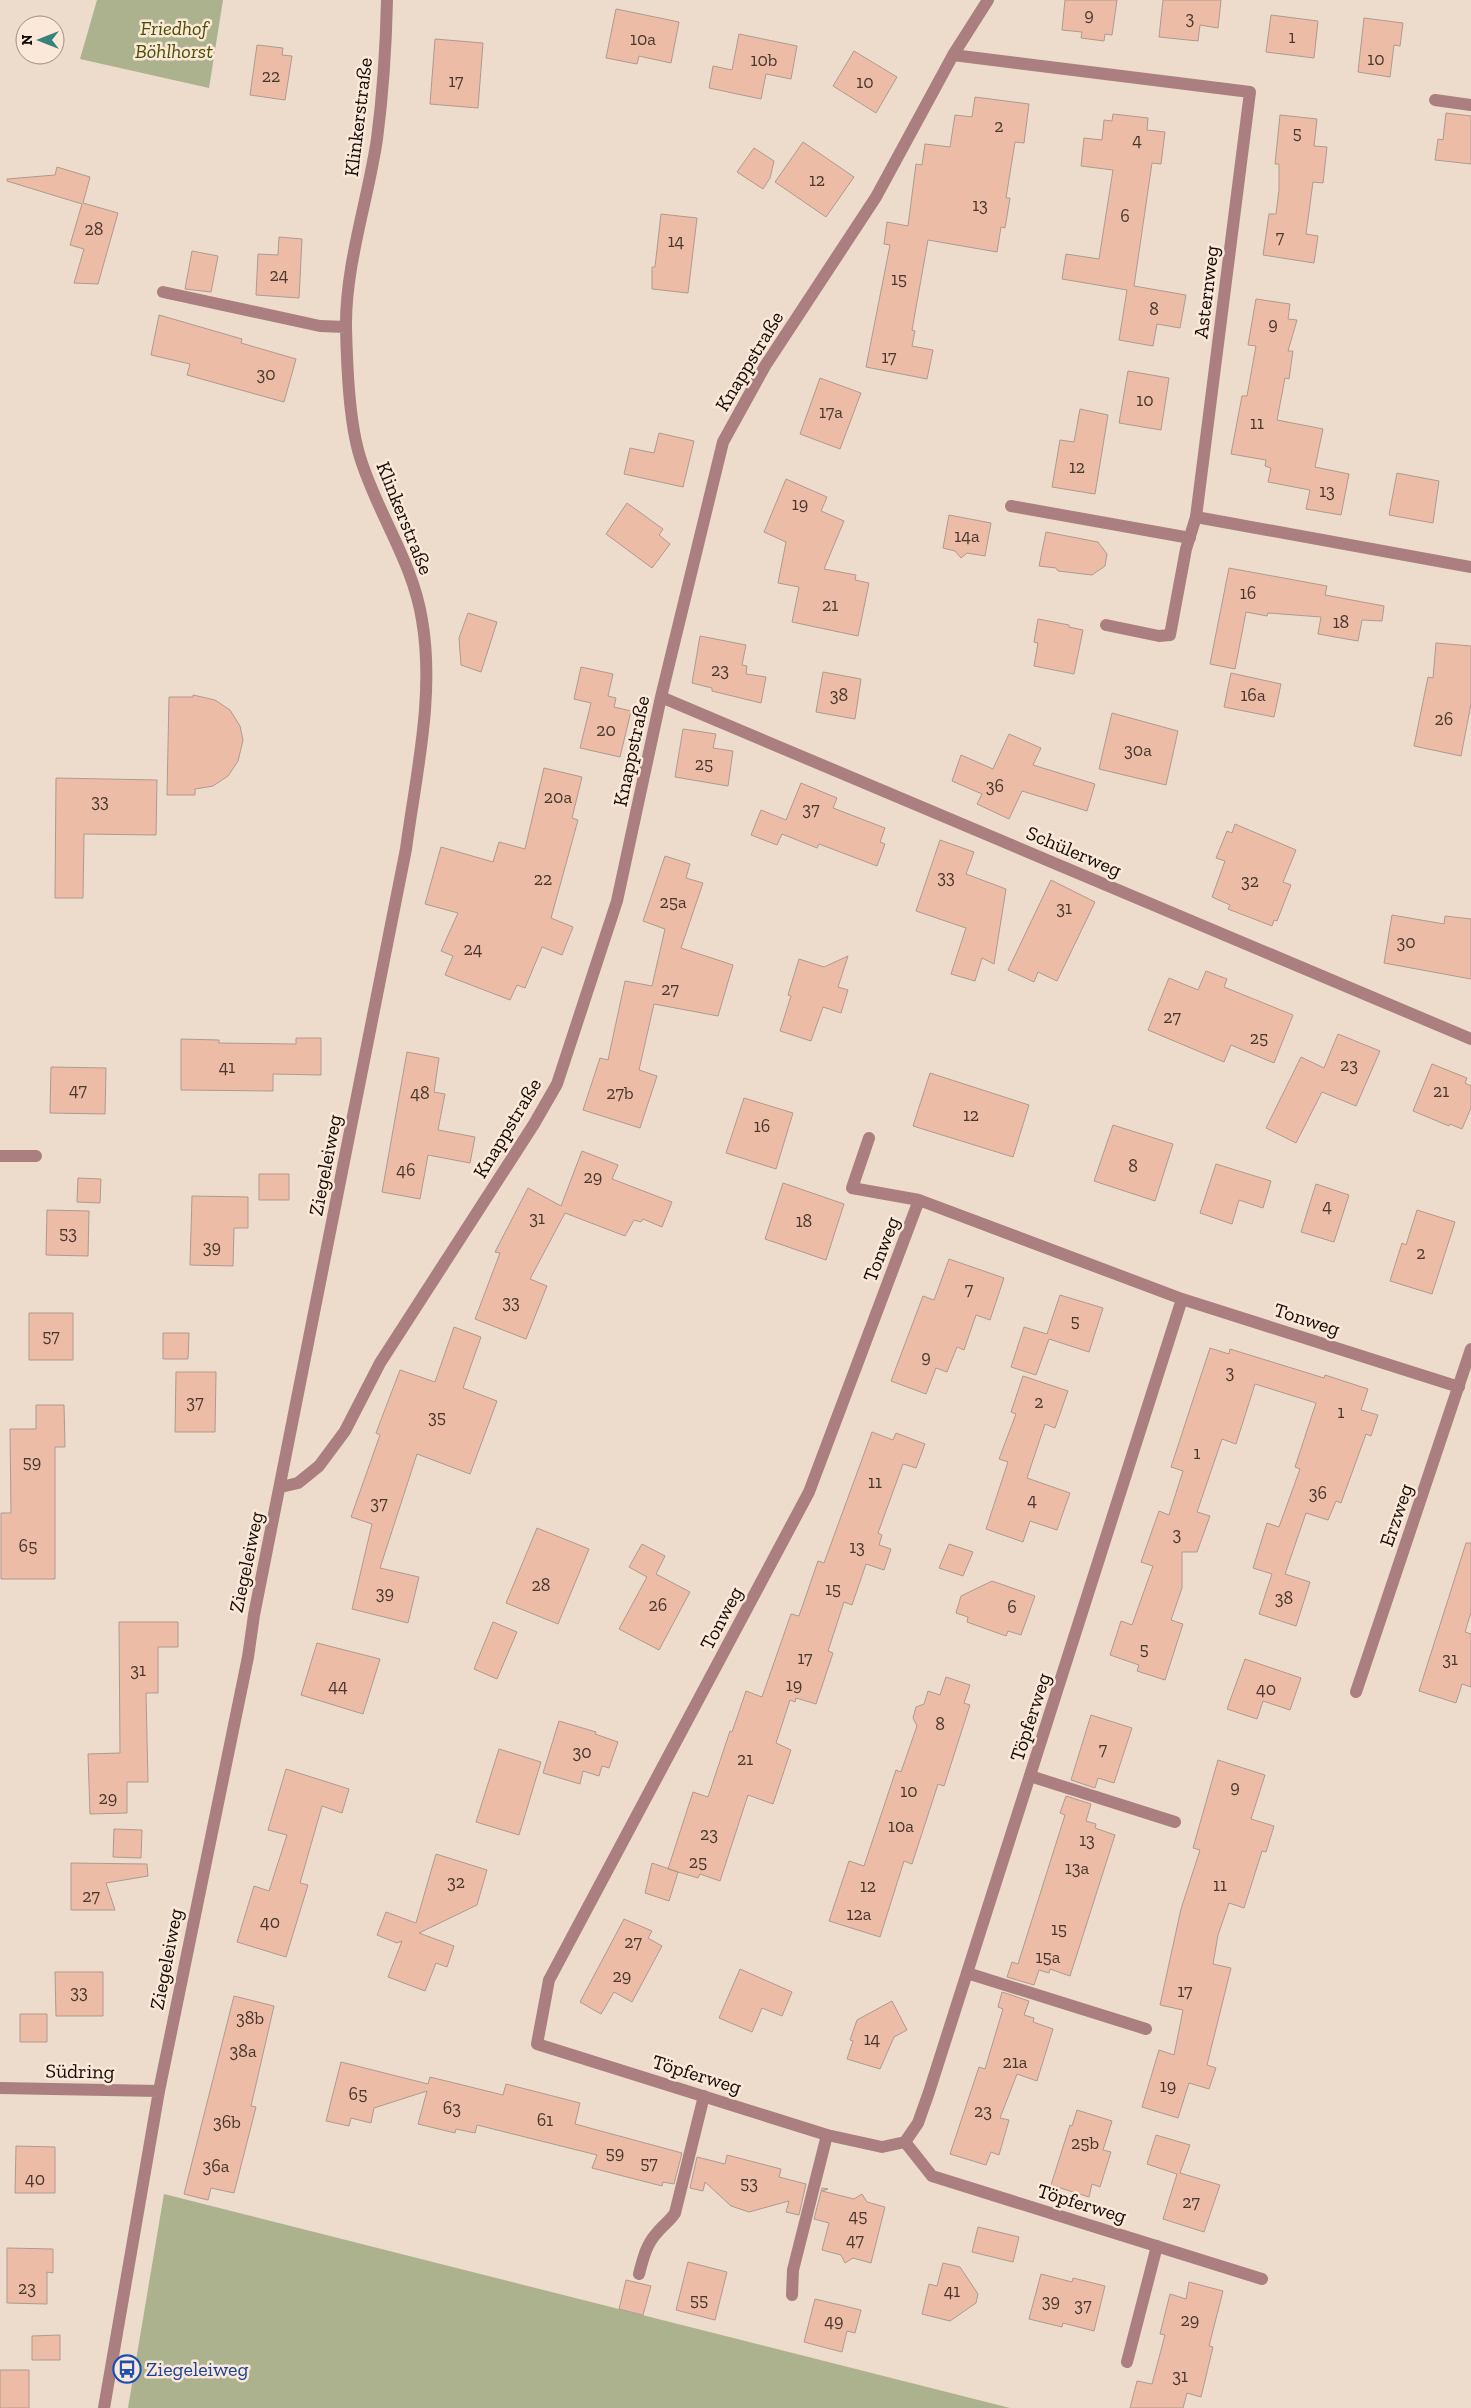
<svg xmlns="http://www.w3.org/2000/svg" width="1471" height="2408" viewBox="0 0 1471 2408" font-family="'Zilla Slab',serif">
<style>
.green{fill:#abb28d}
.building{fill:#edbca6;stroke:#af9a90}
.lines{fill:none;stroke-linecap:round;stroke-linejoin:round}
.service{stroke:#ab7e7f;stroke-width:12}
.minor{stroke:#ab7e7f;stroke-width:12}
.labels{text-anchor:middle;stroke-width:5;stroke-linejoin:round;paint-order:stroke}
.number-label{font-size:18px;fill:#48372e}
.park-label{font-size:20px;font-style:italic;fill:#485000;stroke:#fbe8d9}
.street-label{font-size:20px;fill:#110b06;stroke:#fbe8d9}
.transit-label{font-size:20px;fill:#164399;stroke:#fbe8d9;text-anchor:start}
</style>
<rect width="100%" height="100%" fill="#eddbcc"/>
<path class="green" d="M97,0H223L209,88L80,59Z
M164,2194L1010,2408H128Z"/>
<path class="building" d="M1065,0H1117L1112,35L1105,34L1104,41L1081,38L1082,32L1062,30Z
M1163,0H1221L1218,28L1200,25L1198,41L1159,37Z
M616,9L679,22L671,63L639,56L637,64L606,58Z
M1271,15L1318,21L1314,58L1266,52Z
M1364,18L1403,23L1400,46L1394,45L1390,77L1358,72Z
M739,34L797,46L791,79L766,74L761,99L709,88L713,66L732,70Z
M435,39L483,43L478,108L430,104Z
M257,45L283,48L282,55L292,56L285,100L250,95Z
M854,51L897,77L876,113L833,86Z
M975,97L1029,104L1024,143L1015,142L1006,198H1010L1005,228L1001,227L997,252L928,240L912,330L915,331L912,346L933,350L927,379L866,367L890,245L884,244L887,222L908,226L916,164L922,165L925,144L950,147L955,115L972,117Z
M1446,113L1471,116V164L1435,160L1438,139L1443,140Z
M1113,114L1148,118L1147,130L1165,132L1161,164L1152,163L1134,286L1186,295L1180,328L1157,324L1153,346L1119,340L1127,290L1062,279L1066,254L1099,259L1113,170L1081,166L1084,138L1102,140L1104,120L1112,121Z
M1280,115L1317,119L1314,146L1327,147L1323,183L1313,182L1306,234L1318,236L1314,263L1263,255L1269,214H1276L1279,190V164H1275Z
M803,142L854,177L826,217L775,182Z
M754,148L774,161L770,178L763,189L737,172Z
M57,167L90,177L83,203L118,213L98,284L74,283L84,249L70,245L82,204L7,181V179L55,175Z
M661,214L697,218L688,293L652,289V267H655Z
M279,237L302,239L299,298L256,295L258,254L278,255Z
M192,251L218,256L211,292L185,289Z
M1256,299L1290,304L1288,319L1297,320L1288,351H1293L1289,379L1285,378L1277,420L1323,429L1315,467L1349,474L1341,515L1306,509L1310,490L1268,482L1271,468L1265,466L1266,460L1231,454L1242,396H1247L1256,346L1248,345Z
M159,315L242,339L241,343L296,359L284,402L187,375L190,364L151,355Z
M1128,371L1169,378L1161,430L1119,423Z
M820,378L861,393L840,449L800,434Z
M1080,409L1108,415L1095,494L1052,487L1060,440L1074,442Z
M659,433L694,441L683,487L624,474L630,448L654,453Z
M1397,473L1439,481L1433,523L1389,515Z
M786,479L827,497L821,511L844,521L824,569L856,575L855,580L869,583L858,636L792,622L799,587L778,583L786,542L764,532Z
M627,503L663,529L659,535L670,544L652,568L606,534Z
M949,515L991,523L985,556L967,553L961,558L955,551L943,548Z
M1046,532L1098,542L1107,554L1105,566L1092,575L1058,571L1056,568L1039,566Z
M1229,568L1327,586L1325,595L1384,606L1382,621L1362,620L1358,641L1318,634L1321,617L1268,613L1267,616L1246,612L1235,669L1210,664Z
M468,613L497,622L481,672L461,665L459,638Z
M1038,619L1069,625V627L1083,630L1074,674L1034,666L1038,643L1034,642Z
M700,636L746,645L742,665L747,666L746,674L766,677L761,703L712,691V688L692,683Z
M1436,643L1471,646V704L1461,756L1414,746L1428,677L1433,678Z
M581,667L613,674L608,696L616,698L614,707L631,711L620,757L580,748L591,703L574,699Z
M823,672L861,679L855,719L816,712Z
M1231,673L1281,684L1274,717L1224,707Z
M193,695L215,700L230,710L240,726L243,740L238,761L228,776L213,786L195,789V795H167L169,697H193Z
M1112,713L1178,731L1166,785L1099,769Z
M683,729L716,734L713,748L733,751L728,786L675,777Z
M1009,734L1041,748L1033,765L1095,784L1087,811L1022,791L1009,819L977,804L982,794L952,781L961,755L993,769Z
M544,768L582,777L572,818L578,820L551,918L573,927L562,955L542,947L525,988L517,985L510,1000L445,975L453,956L441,951L458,913L425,904L441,847L493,862L499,842L525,849Z
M56,778L157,780L156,835L84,834L83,898H55Z
M801,783L837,798L833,808L885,828L880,842L885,844L877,866L819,844L817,848L782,834L777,845L751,835L761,810L786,820Z
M1235,824L1296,850L1283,882L1291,885L1277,921L1274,920L1272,926L1228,909L1230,905L1212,897L1225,861L1216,858L1227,831L1232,833Z
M940,840L974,852L966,874L1006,889L994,964L982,958L975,981L951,974L966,928L916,911Z
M665,856L690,864L686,878L703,883L681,948L733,965L718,1016L654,1004L639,1070L657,1076L640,1128L583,1110L600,1058L608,1060L625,981L652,986L665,929L643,921Z
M1051,880L1095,902L1057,981L1038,972L1034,982L1008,970Z
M1392,915L1444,924L1445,916L1471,919V979L1384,963Z
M848,956L838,987L848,990L841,1013L823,1007L811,1041L780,1031L791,996L788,995L799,959L824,967Z
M1206,971L1227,979L1224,987L1293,1015L1274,1063L1231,1045L1224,1062L1148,1030L1169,978L1198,990Z
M1338,1034L1380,1051L1356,1106L1322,1092L1296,1143L1266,1128L1301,1057L1324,1068Z
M296,1038H321V1075L273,1074V1091L181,1090V1039L219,1040V1043L296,1044Z
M407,1052L439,1058L434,1092L445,1094L438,1130L475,1137L470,1163L428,1155L420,1199L382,1192Z
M1432,1064L1467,1078L1465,1083L1471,1086V1108L1462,1129L1450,1124L1449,1126L1413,1111Z
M51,1067L106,1068L105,1114L50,1113Z
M930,1073L1029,1105L1013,1157L913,1126Z
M744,1098L793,1113L776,1169L726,1153Z
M1113,1125L1173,1144L1155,1201L1094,1181Z
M582,1151L618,1165L612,1179L672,1202L662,1227L643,1219L641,1222L634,1220L625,1236L565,1213L530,1279L547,1286L526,1339L475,1319L500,1253L495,1252L528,1188L561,1206Z
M1216,1164L1271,1181L1263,1208L1239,1200L1232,1224L1200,1213Z
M259,1174H289V1200H259Z
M78,1178L101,1179L100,1203L77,1202Z
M783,1183L844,1204L826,1260L765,1239Z
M1316,1184L1349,1195L1334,1242L1301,1232Z
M192,1196L248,1197V1228H234L233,1266L190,1265Z
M47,1210L89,1211L88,1256L46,1255Z
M1417,1210L1455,1222L1432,1294L1390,1281L1402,1243L1406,1245Z
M949,1259L1004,1278L990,1320L976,1315L964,1350L957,1347L947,1372L936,1368L926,1394L891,1381L923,1296L934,1300Z
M1060,1295L1103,1308L1089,1352L1049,1339L1036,1375L1011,1367L1024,1327L1047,1334Z
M29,1313H73V1360H29Z
M454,1327L481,1337L463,1388L497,1401L470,1474L417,1454L380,1568L419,1577L408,1623L352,1609L372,1524L351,1517L380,1435L376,1433L400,1370L435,1382Z
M163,1333H189L188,1359H163Z
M1210,1348L1229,1354L1230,1349L1324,1378L1325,1375L1368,1389L1361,1410L1378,1415L1371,1436L1366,1434L1341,1503L1336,1501L1328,1520L1306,1513L1285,1574L1310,1582L1296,1626L1259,1614L1272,1574L1253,1568L1267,1523L1279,1527L1300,1469L1295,1467L1316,1403L1255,1384L1236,1444L1222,1439L1197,1512L1210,1516L1197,1552H1182V1588L1171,1620L1183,1624L1165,1680L1137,1671L1139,1665L1110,1655L1121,1621L1132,1625L1153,1566L1141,1562L1159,1511L1169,1515L1183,1471L1171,1467Z
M176,1372H216L215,1432H175Z
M1023,1376L1068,1391L1055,1428L1045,1424L1027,1478L1070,1493L1057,1530L1030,1521L1023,1542L986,1529L1008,1462L999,1459L1016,1414L1011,1412Z
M36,1405H64L65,1447H55V1579H1V1513H11L10,1429H36Z
M872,1432L893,1440L896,1433L925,1444L916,1468L903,1464L878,1533L882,1535L879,1545L891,1549L884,1570L866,1564L852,1605L844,1602L828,1651L833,1653L816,1704L796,1698L795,1702L790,1700L776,1743L791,1750L773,1804L748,1795L720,1881L700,1874L698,1878L668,1869L693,1792L708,1797L730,1731L732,1732L746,1691L762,1697L791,1614L799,1616L818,1561L824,1563Z
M537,1528L589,1549L558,1624L506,1603Z
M1466,1543H1471V1612L1465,1632L1471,1634V1687L1462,1684L1456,1703L1419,1691Z
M642,1544L665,1556L656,1574L690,1592L659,1650L619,1629L647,1577L629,1567Z
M949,1544L973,1552L963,1576L939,1568Z
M992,1581L1035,1596L1021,1635L1008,1631L1006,1636L967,1622L968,1617L956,1613L961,1596Z
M119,1622H178V1647H158V1693H146L148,1782H127V1813L90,1814L88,1754L120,1753Z
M493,1622L517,1632L497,1679L474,1669Z
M317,1643L380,1659L363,1714L301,1695Z
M1245,1659L1301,1678L1290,1710L1263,1701L1257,1719L1227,1709Z
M946,1677L970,1685L964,1703L970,1705L944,1786L938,1784L912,1864L904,1861L880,1937L829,1921L849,1861L864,1866L896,1770L901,1772L917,1726L913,1718L916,1707L924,1704L928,1691L940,1695Z
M1091,1715L1132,1728L1114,1783L1098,1778L1095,1788L1071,1780Z
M559,1721L596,1732L595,1734L618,1742L609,1768L602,1766L599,1776L583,1771L580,1784L543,1773Z
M499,1749L541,1762L519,1835L476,1822Z
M1218,1760L1265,1775L1251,1819L1274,1826L1266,1852L1262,1851L1244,1908L1229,1903L1218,1935L1213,1964L1231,1968L1207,2065L1216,2068L1209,2089L1189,2083L1178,2118L1142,2107L1159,2050L1174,2055L1183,2010L1160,2005L1181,1909L1200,1850L1193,1848Z
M286,1769L349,1789L342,1813L322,1806L300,1883L308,1885L286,1957L237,1942L254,1886L269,1891L287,1835L268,1830Z
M1066,1796L1091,1804L1086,1821L1096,1824L1095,1828L1115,1835L1070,1976L1050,1969L1049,1973L1039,1970L1034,1985L1007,1977L1012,1962L1018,1964L1065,1815L1060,1813Z
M114,1829L142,1830L141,1858L113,1857Z
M436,1854L487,1870L477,1905L419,1933L454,1946L447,1967L436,1963L425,1991L388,1977L402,1941L397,1943L377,1935L386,1912L416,1923Z
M71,1863L147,1864L148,1876L106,1883L115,1910H71Z
M652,1863L678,1872L669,1901L645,1893Z
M624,1919L652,1931L648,1938L662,1946L632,2002L614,1992L601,2014L580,2002Z
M740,1969L792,1992L782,2016L762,2008L752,2032L719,2018Z
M55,1972H103V2016H56Z
M1002,1992L1029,2001L1024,2015L1034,2018L1033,2022L1053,2029L1037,2081L1017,2074L1000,2118L1009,2120L999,2155L991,2152L986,2165L950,2154L979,2067L985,2069L1003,2009L998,2007Z
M234,1996L274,2006L251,2106L256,2107L234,2193L211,2188L208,2200L184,2194Z
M892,2001L907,2030L894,2037L880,2069L847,2059L853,2041L850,2040L857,2020Z
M20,2014H47V2042H20Z
M341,2062L428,2084L430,2077L503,2095L506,2084L580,2103L575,2124L682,2153L674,2184L663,2182L662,2186L592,2168L597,2155L477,2125L475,2133L456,2129L455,2133L418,2124L427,2091L374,2108L371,2123L351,2118L349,2126L326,2121Z
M1077,2110L1112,2121L1103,2150L1111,2152L1100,2187L1092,2184L1089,2197L1051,2185L1070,2125L1072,2126Z
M1156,2135L1190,2145L1180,2173L1220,2185L1204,2232L1163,2219L1177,2174L1147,2164Z
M16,2146L55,2147V2193H15Z
M727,2155L781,2169L779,2177L806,2184L799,2215L786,2212L789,2201L749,2212L731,2206L705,2182L703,2191L690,2188L697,2157L725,2164Z
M822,2188L828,2189L822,2191L854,2199L862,2194L867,2202L885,2207L871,2263L853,2258L845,2263L841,2255L822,2250L829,2223L814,2219Z
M978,2227L1019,2237L1013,2262L972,2252Z
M7,2248L53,2249V2273L47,2272V2304L7,2303Z
M688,2262L727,2272L715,2320L676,2310Z
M943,2263L960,2267L978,2294L976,2303L950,2321L922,2314L929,2284L937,2286Z
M1041,2274L1072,2282L1073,2278L1105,2286L1094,2331L1063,2323L1062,2327L1029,2319Z
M626,2280L651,2286L643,2315L619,2309Z
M1189,2282L1223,2291L1209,2346L1213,2347L1201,2397L1187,2393L1183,2408H1130L1137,2381L1152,2384L1165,2335L1160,2334L1170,2294L1186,2299Z
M815,2299L861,2310L855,2333L847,2331L842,2352L804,2342Z
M60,2335V2360H32V2336Z
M0,2370H29V2408H0Z"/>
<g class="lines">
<path class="service" d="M1435,100L1471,105
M1011,506L1190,538
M1106,625L1159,636L1170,635L1186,549L1196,517
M0,1156H36
M1030,1776L1175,1822
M967,1973L1146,2029
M639,2274C643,2259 646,2245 656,2234C662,2226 670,2221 675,2213L704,2096
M792,2295L793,2270L827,2135
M1127,2362L1157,2246"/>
<path class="minor" d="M953,55L1250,92L1196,517L1471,567
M163,292L320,326L346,327
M661,697L1471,1039
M869,1138L852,1188L919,1200L1182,1299L1459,1387
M919,1200L809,1492L549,1980L537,2044L827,2135L882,2147L905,2142L918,2123L929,2092L1182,1299
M281,1487L298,1483L319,1466L345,1431L380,1363L534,1124L557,1084L617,901L661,697L723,442L765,366L876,197L953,55L988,0
M1356,1692L1471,1349
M0,2088L159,2091
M905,2142L932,2176L1262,2279
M104,2408L159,2091L248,1657L254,1615L406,849C416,774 435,695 422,620C413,562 377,513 360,457C349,422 347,366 346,328C345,266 368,200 377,139C383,93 386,46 387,0"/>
</g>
<defs>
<g id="bus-ring" transform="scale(1.4375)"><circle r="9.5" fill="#fbe8d9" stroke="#1a4fb4" stroke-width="1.5"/><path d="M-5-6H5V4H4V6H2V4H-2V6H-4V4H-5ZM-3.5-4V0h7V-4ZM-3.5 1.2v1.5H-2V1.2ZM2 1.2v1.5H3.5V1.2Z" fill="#1a4fb4"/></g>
</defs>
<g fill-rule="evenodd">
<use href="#bus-ring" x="127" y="2369"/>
</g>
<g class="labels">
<g class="number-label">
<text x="1089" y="21">9</text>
<text x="1190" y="24">3</text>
<text x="1292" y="43">1</text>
<text x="643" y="45">10a</text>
<text x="1376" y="65">10</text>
<text x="764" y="66">10b</text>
<text x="271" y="82">22</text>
<text x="456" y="87">17</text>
<text x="865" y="88">10</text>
<text x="999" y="132">2</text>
<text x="1297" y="139">5</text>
<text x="1137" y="146">4</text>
<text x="817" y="186">12</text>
<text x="980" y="211">13</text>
<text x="1125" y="222">6</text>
<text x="94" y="235">28</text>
<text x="1280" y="243">7</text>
<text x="676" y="247">14</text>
<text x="279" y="281">24</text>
<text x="899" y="285">15</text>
<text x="1154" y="315">8</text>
<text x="1273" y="330">9</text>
<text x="889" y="363">17</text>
<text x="266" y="380">30</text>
<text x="1145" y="406">10</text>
<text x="831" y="418">17a</text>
<text x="1257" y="429">11</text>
<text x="1077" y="473">12</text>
<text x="1327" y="497">13</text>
<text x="800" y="510">19</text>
<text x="967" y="542">14a</text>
<text x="1248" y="599">16</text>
<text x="830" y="611">21</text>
<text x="1341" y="628">18</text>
<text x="720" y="676">23</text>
<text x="839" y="701">38</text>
<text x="1253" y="701">16a</text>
<text x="1444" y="725">26</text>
<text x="606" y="736">20</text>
<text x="1138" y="756">30a</text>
<text x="704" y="770">25</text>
<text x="995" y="792">36</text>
<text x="558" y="803">20a</text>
<text x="100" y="807">33</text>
<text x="811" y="815">37</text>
<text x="946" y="883">33</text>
<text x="543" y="885">22</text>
<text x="1250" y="887">32</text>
<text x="673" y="908">25a</text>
<text x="1064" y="914">31</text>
<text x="1406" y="948">30</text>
<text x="473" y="955">24</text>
<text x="670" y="995">27</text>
<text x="1172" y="1023">27</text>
<text x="1259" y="1044">25</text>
<text x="1349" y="1071">23</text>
<text x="227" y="1073">41</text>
<text x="78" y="1096">47</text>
<text x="1441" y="1097">21</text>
<text x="420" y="1099">48</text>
<text x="620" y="1099">27b</text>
<text x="971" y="1121">12</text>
<text x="762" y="1132">16</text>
<text x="1133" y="1172">8</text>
<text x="406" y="1176">46</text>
<text x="593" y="1183">29</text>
<text x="1327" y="1212">4</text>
<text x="537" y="1224">31</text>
<text x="804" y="1227">18</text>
<text x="68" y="1239">53</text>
<text x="212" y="1253">39</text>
<text x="1421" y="1259">2</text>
<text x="969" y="1295">7</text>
<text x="511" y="1308">33</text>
<text x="1075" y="1327">5</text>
<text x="51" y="1342">57</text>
<text x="926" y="1363">9</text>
<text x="1230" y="1378">3</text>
<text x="195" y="1408">37</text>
<text x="1039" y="1408">2</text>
<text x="1341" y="1418">1</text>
<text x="437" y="1423">35</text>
<text x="1197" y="1459">1</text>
<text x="32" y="1468">59</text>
<text x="875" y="1488">11</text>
<text x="1318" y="1499">36</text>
<text x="1032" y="1506">4</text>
<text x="379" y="1509">37</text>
<text x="1177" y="1540">3</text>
<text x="28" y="1552">65</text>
<text x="857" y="1553">13</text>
<text x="541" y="1591">28</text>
<text x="833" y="1595">15</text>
<text x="385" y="1599">39</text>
<text x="1284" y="1604">38</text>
<text x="658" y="1611">26</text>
<text x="1012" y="1613">6</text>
<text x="1144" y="1655">5</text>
<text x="805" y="1664">17</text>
<text x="1450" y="1665">31</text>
<text x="138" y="1676">31</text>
<text x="794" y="1691">19</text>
<text x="338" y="1692">44</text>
<text x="1266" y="1695">40</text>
<text x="940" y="1730">8</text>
<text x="1103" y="1755">7</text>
<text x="582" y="1758">30</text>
<text x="745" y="1765">21</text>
<text x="1235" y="1793">9</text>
<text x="909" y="1797">10</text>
<text x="108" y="1804">29</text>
<text x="901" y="1832">10a</text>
<text x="709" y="1840">23</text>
<text x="1087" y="1846">13</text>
<text x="698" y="1868">25</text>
<text x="1077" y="1874">13a</text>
<text x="456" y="1888">32</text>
<text x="1220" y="1891">11</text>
<text x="868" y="1892">12</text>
<text x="91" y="1902">27</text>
<text x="859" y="1920">12a</text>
<text x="270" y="1928">40</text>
<text x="1059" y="1935">15</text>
<text x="633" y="1948">27</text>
<text x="1048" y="1963">15a</text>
<text x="622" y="1982">29</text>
<text x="1185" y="1997">17</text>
<text x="79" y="1998">33</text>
<text x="250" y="2024">38b</text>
<text x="872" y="2045">14</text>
<text x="243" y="2057">38a</text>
<text x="1015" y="2068">21a</text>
<text x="1168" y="2092">19</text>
<text x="358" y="2100">65</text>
<text x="452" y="2114">63</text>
<text x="983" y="2117">23</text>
<text x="545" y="2126">61</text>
<text x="227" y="2128">36b</text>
<text x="1085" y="2149">25b</text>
<text x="615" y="2159">59</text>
<text x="649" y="2169">57</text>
<text x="216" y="2172">36a</text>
<text x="35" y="2185">40</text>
<text x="749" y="2189">53</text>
<text x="1191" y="2208">27</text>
<text x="858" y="2222">45</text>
<text x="855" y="2246">47</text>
<text x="27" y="2294">23</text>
<text x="952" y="2297">41</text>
<text x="699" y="2306">55</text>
<text x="1051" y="2307">39</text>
<text x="1083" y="2311">37</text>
<text x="1190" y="2326">29</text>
<text x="834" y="2327">49</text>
<text x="1180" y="2382">31</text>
</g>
<g class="park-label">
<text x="174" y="35">Friedhof<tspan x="174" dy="23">Böhlhorst</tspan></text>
</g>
<g class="street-label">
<text transform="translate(358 117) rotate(-83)" y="7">Klinkerstraße</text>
<text transform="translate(1206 292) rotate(-83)" y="7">Asternweg</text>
<text transform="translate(749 361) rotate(-59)" y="7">Knappstraße</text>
<text transform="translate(405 518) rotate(68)" y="7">Klinkerstraße</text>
<text transform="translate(631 751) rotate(-78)" y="7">Knappstraße</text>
<text transform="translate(1074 851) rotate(23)" y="7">Schülerweg</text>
<text transform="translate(507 1128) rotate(-59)" y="7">Knappstraße</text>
<text transform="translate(325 1165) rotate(-79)" y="7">Ziegeleiweg</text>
<text transform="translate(881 1249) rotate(-69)" y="7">Tonweg</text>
<text transform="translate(1307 1319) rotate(18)" y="7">Tonweg</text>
<text transform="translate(1396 1515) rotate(-71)" y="7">Erzweg</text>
<text transform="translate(246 1562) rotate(-78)" y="7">Ziegeleiweg</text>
<text transform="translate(721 1618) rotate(-62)" y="7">Tonweg</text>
<text transform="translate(1030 1717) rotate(-72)" y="7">Töpferweg</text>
<text transform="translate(166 1959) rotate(-79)" y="7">Ziegeleiweg</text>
<text transform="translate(80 2071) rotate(1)" y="7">Südring</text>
<text transform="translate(697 2074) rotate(17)" y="7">Töpferweg</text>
<text transform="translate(1082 2203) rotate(17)" y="7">Töpferweg</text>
</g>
<g class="transit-label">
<text x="146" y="2376">Ziegeleiweg</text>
</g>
</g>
<g transform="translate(40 40) rotate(270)"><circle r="24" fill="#fbe8d9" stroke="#9d9085"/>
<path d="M0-4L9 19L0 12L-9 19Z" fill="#3a827d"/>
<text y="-8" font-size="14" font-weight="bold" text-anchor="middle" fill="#110b06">N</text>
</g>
</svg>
